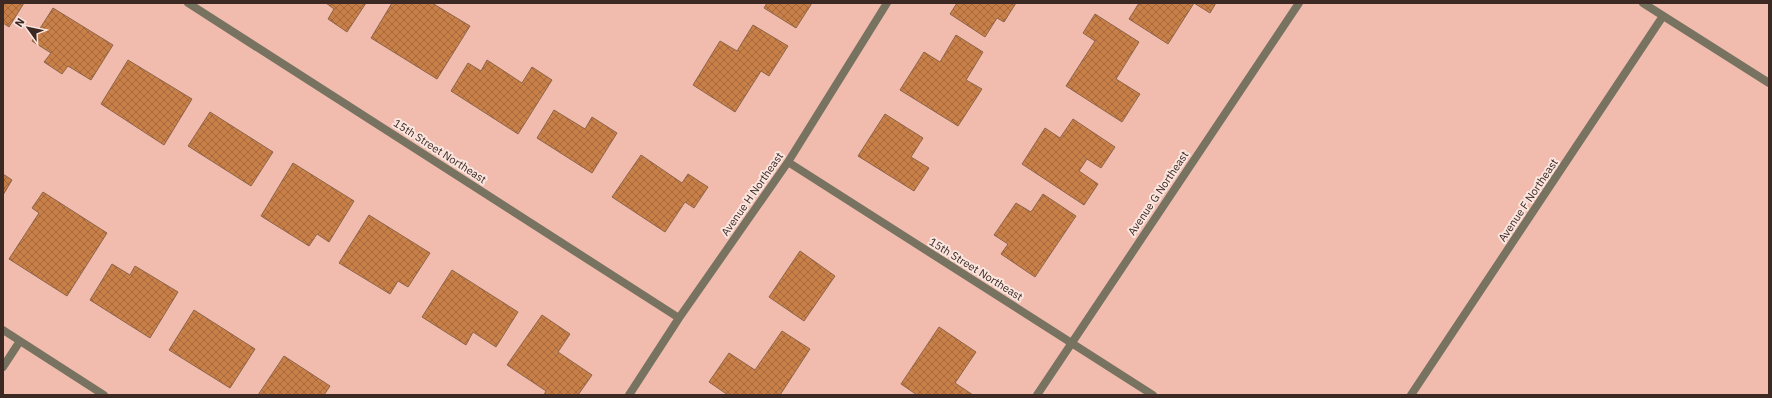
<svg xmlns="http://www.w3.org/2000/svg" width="1772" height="398" viewBox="0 0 1772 398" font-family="'IBM Plex Sans',sans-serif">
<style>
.building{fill:url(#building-cross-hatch);stroke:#8c654a}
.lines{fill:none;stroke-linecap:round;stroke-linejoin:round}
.minor{stroke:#777360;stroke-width:8}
.labels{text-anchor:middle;stroke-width:4;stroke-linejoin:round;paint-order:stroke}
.street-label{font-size:11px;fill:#3d2924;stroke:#fbe6df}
</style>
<defs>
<pattern id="building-cross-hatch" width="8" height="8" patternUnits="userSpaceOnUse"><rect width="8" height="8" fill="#c97f48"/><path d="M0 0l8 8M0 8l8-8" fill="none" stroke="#a4683c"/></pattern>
</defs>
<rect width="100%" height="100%" fill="#f1bcae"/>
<path class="building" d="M3,3H24L9,27L3,23Z
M326,3H366L347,32L328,19L334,9Z
M392,3H432L470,26L437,79L371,38Z
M767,3H812L796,28L764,8Z
M957,3H1016L1004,22L997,18L985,37L950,14Z
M1139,3H1194L1168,44L1129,19Z
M1194,3H1216L1210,13Z
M53,8L113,45L91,80L68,66L62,74L44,62L51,53L32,41Z
M1095,14L1139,42L1116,79L1140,94L1122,122L1066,86L1095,41L1083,33Z
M753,25L788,46L769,76L761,71L735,112L693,85L720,41L737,51Z
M956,35L983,52L966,80L982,89L958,126L900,90L924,52L940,62Z
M128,60L192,99L164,145L101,104Z
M487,60L522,83L532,67L552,80L518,134L451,91L468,63L481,71Z
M554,110L585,129L592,117L617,133L592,173L537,138Z
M210,112L273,152L251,186L188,146Z
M885,114L923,138L911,157L929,168L914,191L858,156Z
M1073,119L1115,147L1101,168L1087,159L1079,171L1098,184L1084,205L1022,164L1045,128L1060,138Z
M641,155L682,183L688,174L708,187L694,208L685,202L665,232L612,197Z
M293,163L354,201L329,242L317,234L309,246L261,216Z
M3,174L12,180L3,195Z
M43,192L107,233L67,296L9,259L39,213L32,208Z
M1043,194L1076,216L1035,277L1001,254L1008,244L994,235L1016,203L1031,212Z
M369,215L430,253L408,287L398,281L390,294L339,263Z
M800,251L835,276L804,321L769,297Z
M112,264L130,275L135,266L178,292L150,338L90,300Z
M452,270L518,312L496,347L473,332L466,345L422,317Z
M194,310L255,349L230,388L169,350Z
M542,315L570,334L558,352L592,375L578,395H544L546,391L507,365Z
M939,327L976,352L955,383L973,395H917L901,384Z
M782,331L810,349L780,395H728L709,382L729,353L755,370Z
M284,356L330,386L324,395H258Z"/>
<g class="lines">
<path class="minor" d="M188,3L679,318
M1643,3L1769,83
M788,162L1153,395
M3,330L104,395
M3,367L20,341
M629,395L679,318L788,162L887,3
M1037,395L1299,3
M1411,395L1663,16"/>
</g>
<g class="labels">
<g class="street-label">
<text transform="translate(440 151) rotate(33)" y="4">15th Street Northeast</text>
<text transform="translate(1158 193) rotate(-56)" y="4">Avenue G Northeast</text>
<text transform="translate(752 194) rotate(-55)" y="4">Avenue H Northeast</text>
<text transform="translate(1528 200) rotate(-56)" y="4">Avenue F Northeast</text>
<text transform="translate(976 269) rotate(32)" y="4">15th Street Northeast</text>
</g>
</g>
<rect width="1772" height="398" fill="none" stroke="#3d2924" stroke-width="8"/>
<g transform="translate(28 28) rotate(303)" stroke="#fbe6df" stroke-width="3" paint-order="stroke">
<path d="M0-3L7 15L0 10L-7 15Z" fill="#3d2924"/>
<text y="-6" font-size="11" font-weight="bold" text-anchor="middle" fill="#3d2924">N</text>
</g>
</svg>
